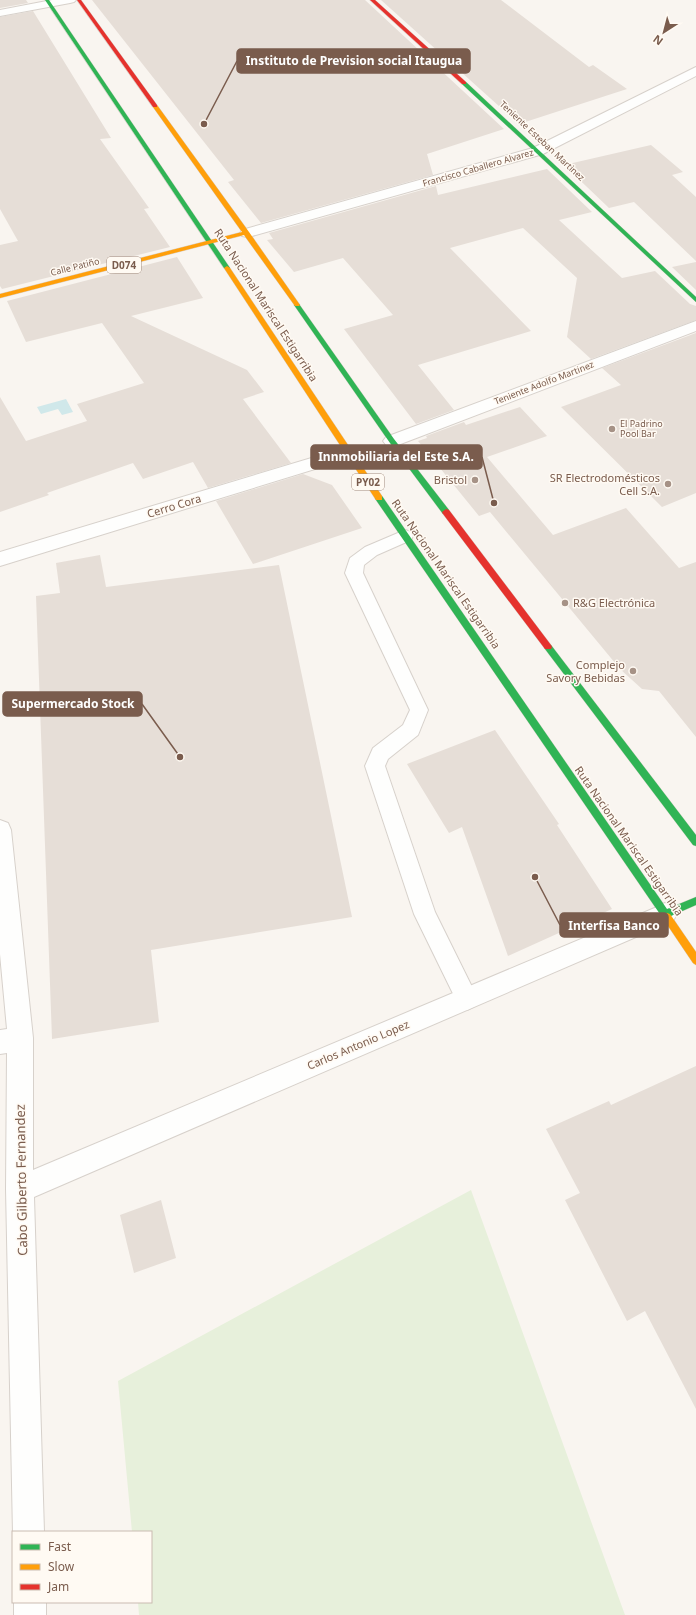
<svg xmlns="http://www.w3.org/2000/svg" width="696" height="1615" viewBox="0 0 696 1615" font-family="'Noto Sans',sans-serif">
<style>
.green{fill:#e7f0db}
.water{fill:#d0e8ea}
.building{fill:#e6ded7}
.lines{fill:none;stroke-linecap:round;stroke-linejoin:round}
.lane-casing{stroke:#d7d1cb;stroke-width:2}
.street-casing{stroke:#d7d1cb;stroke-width:2}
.fast-casing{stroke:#d9d2cb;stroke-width:1}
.slow-casing{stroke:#d9d2cb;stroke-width:1}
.jam-casing{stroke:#d9d2cb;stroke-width:1}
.lane{fill:#fefefd;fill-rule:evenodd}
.street{fill:#fefefd;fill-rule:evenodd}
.fast{fill:#30b455;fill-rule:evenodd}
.slow{fill:#ff9f0a;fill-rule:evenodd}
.jam{fill:#e5322d;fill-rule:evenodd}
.poi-dot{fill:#a69286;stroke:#fffaf3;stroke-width:1.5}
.labels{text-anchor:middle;stroke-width:3;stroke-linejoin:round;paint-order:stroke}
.far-street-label{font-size:9px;fill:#7a5c4d;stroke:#fffaf3}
.far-poi-label{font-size:9px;fill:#7a5c4d;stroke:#fffaf3;text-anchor:start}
.shield{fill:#fffaf3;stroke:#a28b7f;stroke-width:1}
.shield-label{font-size:10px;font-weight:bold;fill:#7a5c4d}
.street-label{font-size:11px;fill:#7a5c4d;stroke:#fffaf3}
.poi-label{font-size:11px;fill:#7a5c4d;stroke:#fffaf3;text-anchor:end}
.near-street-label{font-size:13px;fill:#7a5c4d;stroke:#fffaf3}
.leader{fill:none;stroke:#7a5c4d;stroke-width:1.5}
.callout-dot{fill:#7a5c4d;stroke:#fffaf3;stroke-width:1.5}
.callout{fill:#7a5c4d;stroke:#7a5c4d;stroke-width:1.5}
.callout-label{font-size:12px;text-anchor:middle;font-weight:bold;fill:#fff}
</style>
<rect width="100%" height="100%" fill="#f9f5f0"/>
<path class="green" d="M471,1190L625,1615H139L138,1602H151V1532H132L118,1381Z"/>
<path class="water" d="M66,399L73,412L62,415L58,409L41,414L37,407Z"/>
<path class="building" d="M0,0H26L28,3L0,8Z
M92,0H365L504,129L427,154L433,175L261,223L228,182L234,180Z
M381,0H501L589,67L593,65L627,89L519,124Z
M33,11L111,138L100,139L149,208L144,209L170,247L2,289L0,286V245L18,241L0,209V17Z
M651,145L683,172L672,175L696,197V261L634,202L609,208L564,165Z
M547,169L592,212L559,220L622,278L655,271L690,304L696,306V320L591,359L567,337L577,278L523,228L450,248L531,331L418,365L454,410L416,424L344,329L393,315L343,258L294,272L267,240L273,239L269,233L436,186L438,195Z
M177,257L203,298L131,316L247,370L264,392L243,399L291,463L208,488L193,462L143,479L133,463L47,493L49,495L0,512V397L26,441L87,421L77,404L144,383L102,323L26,342L7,301Z
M696,262V290L672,267Z
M696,333V493L662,507L561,407L621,385L602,368Z
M520,407L547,436L487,457L553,535L626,508L679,568L696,562V737L659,691L642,689L620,669L490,512L479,516L418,441L427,438L426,436L464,422L466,425Z
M303,474L332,485L362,528L253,564L216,501Z
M100,555L106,587L279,565L352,917L151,950L159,1022L52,1039L36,596L60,593L56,563Z
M495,730L559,824L557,825L612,909L508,956L462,827L449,833L407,764Z
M696,1066V1409L645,1311L627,1321L565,1200L580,1193L546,1129L609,1101L611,1105Z
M161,1200L176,1258L134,1273L120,1215Z"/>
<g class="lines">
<g class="lane-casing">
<path id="lane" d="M405,530L411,532L413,536L411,540L377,555L364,565L363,573L428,710L418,735L388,759L385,766L435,912L478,999L475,1006L467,1010L459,1006L414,914L365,766L373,748L403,725L410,710L345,573L350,558L365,547Z"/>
</g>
<g class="street-casing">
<path id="street" d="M52,0H76L74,2L70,3L0,16V10Z
M696,67V76L543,154L252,236L247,237L242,236L240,233L242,230L533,148Z
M696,321V331L398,445L392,447L386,445L383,441L386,437Z
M348,447L354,449L357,453L354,457L0,566V552Z
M0,820L8,823L11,830L33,1038V1170L657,907L665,903L673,907L677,914L673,921L34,1197L44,1532H13V1534L6,1189L7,1053L0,1054V1030L7,1029L0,954Z
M14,1602H46V1615H14Z"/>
</g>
<g class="fast-casing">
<path id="fast" d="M45,0H49L230,268L229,269L224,268Z
M462,82H466L696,297V302L462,84Z
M295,304H299L394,439L449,510V514H443L390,443L294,305Z
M379,495L382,496L667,909L696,897V905L671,916L670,920L667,921L664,920L376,500L375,498Z
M548,644L551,645L696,835V846L693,845L545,649L544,647Z"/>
</g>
<g class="slow-casing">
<path id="slow" d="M153,105H157L249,232L300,305L299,306H295L244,235L0,298V294L242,232L153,107Z
M227,266L230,268L382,496V500H376L224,268Z
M667,913L670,914L696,952V965L693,963L664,920L662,917L664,914Z"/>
</g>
<g class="jam-casing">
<path id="jam" d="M77,0H81L157,105V107H153Z
M370,0H375L466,82V84H462Z
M446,509L449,510L551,645L552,647L551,649H545L443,514L442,512Z"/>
</g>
<use href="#lane" class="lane"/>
<use href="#street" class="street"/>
<use href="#fast" class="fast"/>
<use href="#slow" class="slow"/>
<use href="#jam" class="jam"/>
</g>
<g class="poi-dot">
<circle cx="612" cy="429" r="4"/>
<circle cx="475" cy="480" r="4"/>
<circle cx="668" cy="484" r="4"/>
<circle cx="565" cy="603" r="4"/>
<circle cx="633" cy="671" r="4"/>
</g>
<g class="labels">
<g class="far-street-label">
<text transform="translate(542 141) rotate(43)" y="3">Teniente Esteban Martinez</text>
<text transform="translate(478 168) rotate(-16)" y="3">Francisco Caballero Alvarez</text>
<text transform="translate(75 267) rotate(-14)" y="3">Calle Patiño</text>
<text transform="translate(544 383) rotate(-21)" y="3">Teniente Adolfo Martinez</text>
</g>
<g class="far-poi-label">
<text x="620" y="427">El Padrino<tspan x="620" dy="10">Pool Bar</tspan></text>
</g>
<g class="shield">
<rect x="107" y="257" width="34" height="16" rx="3"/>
<rect x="352" y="474" width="32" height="16" rx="3"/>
</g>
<g class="shield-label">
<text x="124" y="269">D074</text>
<text x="368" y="486">PY02</text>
</g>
<g class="street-label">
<text transform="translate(266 305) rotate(57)" y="4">Ruta Nacional Mariscal Estigarribia</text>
<text transform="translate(174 506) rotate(-17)" y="4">Cerro Cora</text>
<text transform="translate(446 574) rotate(55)" y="4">Ruta Nacional Mariscal Estigarribia</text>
<text transform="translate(629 841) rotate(55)" y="4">Ruta Nacional Mariscal Estigarribia</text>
<text transform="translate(358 1045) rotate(-23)" y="4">Carlos Antonio Lopez</text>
</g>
<g class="poi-label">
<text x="660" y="482">SR Electrodomésticos<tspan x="660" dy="13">Cell S.A.</tspan></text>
<text x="467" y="484">Bristol</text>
<text x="573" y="607" text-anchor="start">R&amp;G Electrónica</text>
<text x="625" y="669">Complejo<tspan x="625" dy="13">Savory Bebidas</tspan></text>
</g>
<g class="near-street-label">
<text transform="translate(21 1180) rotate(-91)" y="5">Cabo Gilberto Fernandez</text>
</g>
</g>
<path class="leader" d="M204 124L237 61M494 503L482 457M180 757L142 704M535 877L560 925"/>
<g class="callout-dot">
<circle cx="204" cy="124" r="4"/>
<circle cx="494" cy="503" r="4"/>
<circle cx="180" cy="757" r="4"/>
<circle cx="535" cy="877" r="4"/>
</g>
<g class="callout">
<rect x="237" y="49" width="233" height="24" rx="4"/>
<rect x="311" y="445" width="171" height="24" rx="4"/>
<rect x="3" y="692" width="139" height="24" rx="4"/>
<rect x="560" y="913" width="108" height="24" rx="4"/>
</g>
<g class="callout-label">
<text x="354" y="65">Instituto de Prevision social Itaugua</text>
<text x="396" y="461">Innmobiliaria del Este S.A.</text>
<text x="73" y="708">Supermercado Stock</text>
<text x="614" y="930">Interfisa Banco</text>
</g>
<rect x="12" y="1531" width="140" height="72" fill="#fffaf3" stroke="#cabbb1"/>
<rect x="20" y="1544" width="20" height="6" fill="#30b455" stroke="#cabbb1"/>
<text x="48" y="1551" font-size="12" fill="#7a5c4d">Fast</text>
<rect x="20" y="1564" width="20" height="6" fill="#ff9f0a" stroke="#cabbb1"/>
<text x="48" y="1571" font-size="12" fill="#7a5c4d">Slow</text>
<rect x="20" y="1584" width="20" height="6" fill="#e5322d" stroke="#cabbb1"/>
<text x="48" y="1591" font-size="12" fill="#7a5c4d">Jam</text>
<g transform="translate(664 32) rotate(216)" stroke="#fffaf3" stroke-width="3" paint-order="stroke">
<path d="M0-3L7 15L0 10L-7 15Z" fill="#7a5c4d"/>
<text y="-6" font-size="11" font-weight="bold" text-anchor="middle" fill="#7a5c4d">N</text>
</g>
</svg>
